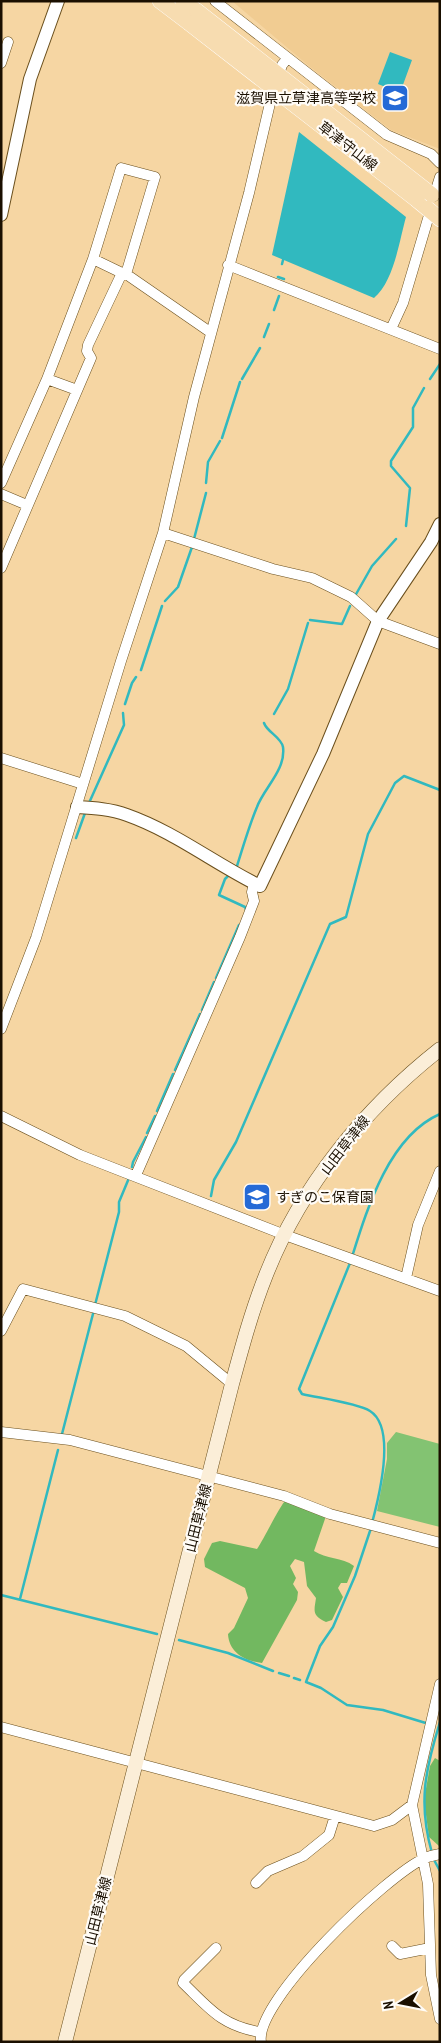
<svg xmlns="http://www.w3.org/2000/svg" width="441" height="2043" viewBox="0 0 441 2043" font-family="'PT Sans Narrow','Noto Sans JP',sans-serif">
<style>
.built{fill:#f1cc92}
.green{fill:#83c372}
.forest{fill:#72b860}
.water{fill:#31b9bf}
.lines{fill:none;stroke-linecap:round;stroke-linejoin:round}
.stream{stroke:#31b9bf;stroke-width:2.5}
.minor-casing{stroke:#6a4f1d;stroke-width:11}
.tertiary-casing{stroke:#6a4f1d;stroke-width:14}
.secondary-casing{stroke:#6a4f1d;stroke-width:15}
.primary-casing{stroke:#fff;stroke-width:16}
.minor{stroke:#fff;stroke-width:10}
.tertiary{stroke:#fff;stroke-width:12}
.secondary{stroke:#fbeed8;stroke-width:14}
.primary{stroke:#f7dcb0;stroke-width:15}
.primary-bridge-casing{stroke:#fff;stroke-width:16;stroke-linecap:butt}
.primary-bridge{stroke:#f7dcb0;stroke-width:15}
.labels{text-anchor:middle;stroke-width:4.5;stroke-linejoin:round;paint-order:stroke}
.poi-label{font-size:14px;fill:#1a0f00;stroke:#fffcf7;text-anchor:end}
.street-label{font-size:14px;fill:#1a0f00;stroke:#fffcf7}
</style>
<rect width="100%" height="100%" fill="#f6d6a3"/>
<path class="built" d="M232,1H440V149L391,130L309,66Z"/>
<path class="green" d="M396,1432L440,1444V1527L377,1511L387,1459V1443Z"/>
<path class="forest" d="M286,1500L326,1516L314,1551C326,1559 342,1557 354,1566L347,1583H341L338,1588L343,1597L332,1620L326,1622C312,1615 314,1612 316,1598L307,1586L304,1562L295,1559L290,1566L296,1578L293,1584L298,1592L297,1600L262,1663C244,1661 229,1652 228,1634L234,1628L248,1598L245,1588L205,1567L204,1559L212,1543L220,1541L257,1549C264,1539 280,1505 286,1500Z
M435,1758L440,1761L439,1846L429,1837L424,1800L430,1766Z"/>
<path class="water" d="M390,52L412,60L400,93L378,84Z
M299,132L406,217C399,242 394,281 374,298L272,255Z"/>
<g class="lines">
<path class="stream" d="M282,264L283,260
M278,277L284,279
M274,310L279,296
M264,337L269,324
M242,379L260,348
M430,379L440,364
M222,438L240,382
M206,483L208,462L220,441
M406,526L410,488L391,466V461L413,427V408L424,388
M194,539L206,493
M355,596L372,566L396,539
M165,601L178,587L192,547
M310,620L342,624L350,606
M141,670L162,606
M125,704L132,683L136,677
M274,714L288,689L308,623
M89,803L124,725L123,713
M76,838L85,813
M237,866C243,847 249,826 257,807C264,788 286,770 283,747C281,737 267,732 264,723
M229,875L225,879L219,895L245,907L246,910
M216,978L239,925
M202,1010L214,982
M175,1070L200,1014
M157,1111L173,1074
M147,1133L155,1116
M132,1167L133,1162L146,1137
M211,1196L214,1180L236,1142L330,924L346,917L368,834L395,783L404,776L440,790
M352,1257C367,1209 389,1136 440,1114
M350,1263L299,1389L302,1394C319,1398 357,1403 370,1411C397,1428 379,1497 372,1523
M95,1305L119,1212V1202L129,1178
M62,1434L94,1310
M371,1528L355,1576L333,1627L320,1646L306,1682L321,1688L347,1705L383,1710L429,1724
M1,1595L157,1634
M20,1599L58,1450
M179,1640L228,1653L273,1671
M279,1673L289,1676
M294,1678L300,1680
M432,1853C418,1804 425,1770 440,1722
M433,1858L440,1871"/>
<g class="minor-casing">
<path id="minor" d="M215,1L387,135L431,154L440,163
M1,63L8,42
M434,196L440,177
M228,265L440,349
M126,274L210,332
M391,329L403,303L430,212
M47,379L77,390
M1,483L47,379L93,259L122,273
M1,494L27,505
M163,533L273,569L312,578L351,597L378,621L440,644
M1,568L91,358L87,351L88,345L122,273L126,274L155,177L121,168L93,259
M1,758L83,784
M1,1029L36,938L121,661L163,533L194,397L249,193L271,99L282,65L287,59
M1,1116L80,1155L285,1235L440,1291
M136,1175L240,937L254,901L252,892L254,883
M406,1278L418,1225L440,1171
M1,1331L23,1289L125,1316L186,1346L232,1384
M1,1432L70,1440L284,1496L330,1514L440,1543
M440,1684L412,1805L428,1884L431,1975L440,2019
M1,1727L374,1826L392,1820L412,1805
M256,1883L268,1871L303,1856L329,1835L335,1816
M392,1946L400,1954L430,1948
M216,1948L184,1980L183,1983C210,2009 221,2025 259,2032
M261,2042C254,2001 387,1875 425,1858C430,1856 435,1855 440,1854"/>
</g>
<g class="tertiary-casing">
<path id="tertiary" d="M1,215L30,79L58,1
M77,807C94,808 111,809 127,815C175,832 215,864 260,886L323,754L378,621L431,542L440,524"/>
</g>
<g class="secondary-casing">
<path id="secondary" d="M65,2042L232,1384C242,1347 252,1310 266,1275C301,1186 365,1108 440,1049"/>
</g>
<g class="primary-casing">
<path id="primary" d="M160,1L189,23
M183,1L197,11
M417,200L440,219"/>
</g>
<use href="#minor" class="minor"/>
<use href="#tertiary" class="tertiary"/>
<use href="#secondary" class="secondary"/>
<use href="#primary" class="primary"/>
<g class="primary-bridge-casing">
<path id="primary-bridge" d="M197,11L432,195
M189,23L417,200"/>
</g>
<use href="#primary-bridge" class="primary-bridge"/>
</g>
<defs>
<g id="school-square" transform="scale(1.4375)"><rect x="-9" y="-9" width="18" height="18" rx="4" fill="#256ad6" stroke="#fffcf7"/><path d="M0-5L7-2L0 1L-7-2ZM-4 1L0 2.5L4 1V4Q0 6-4 4Z" fill="#fff"/></g>
</defs>
<g fill-rule="evenodd">
<use href="#school-square" x="395" y="98"/>
<use href="#school-square" x="257" y="1197"/>
</g>
<g class="labels">
<g class="poi-label">
<text x="376" y="103">滋賀県立草津高等学校</text>
<text x="276" y="1202" text-anchor="start">すぎのこ保育園</text>
</g>
<g class="street-label">
<text transform="translate(348 146) rotate(38)" y="5">草津守山線</text>
<text transform="translate(345 1145) rotate(-52)" y="5">山田草津線</text>
<text transform="translate(198 1518) rotate(-76)" y="5">山田草津線</text>
<text transform="translate(98 1911) rotate(-76)" y="5">山田草津線</text>
</g>
</g>
<rect width="441" height="2043" fill="none" stroke="#1a0f00" stroke-width="5"/>
<g transform="translate(401 2003) rotate(260)" stroke="#fffcf7" stroke-width="4" paint-order="stroke">
<path d="M0-4L9 19L0 12L-9 19Z" fill="#1a0f00"/>
<text y="-8" font-size="14" font-weight="bold" text-anchor="middle" fill="#1a0f00">N</text>
</g>
</svg>
